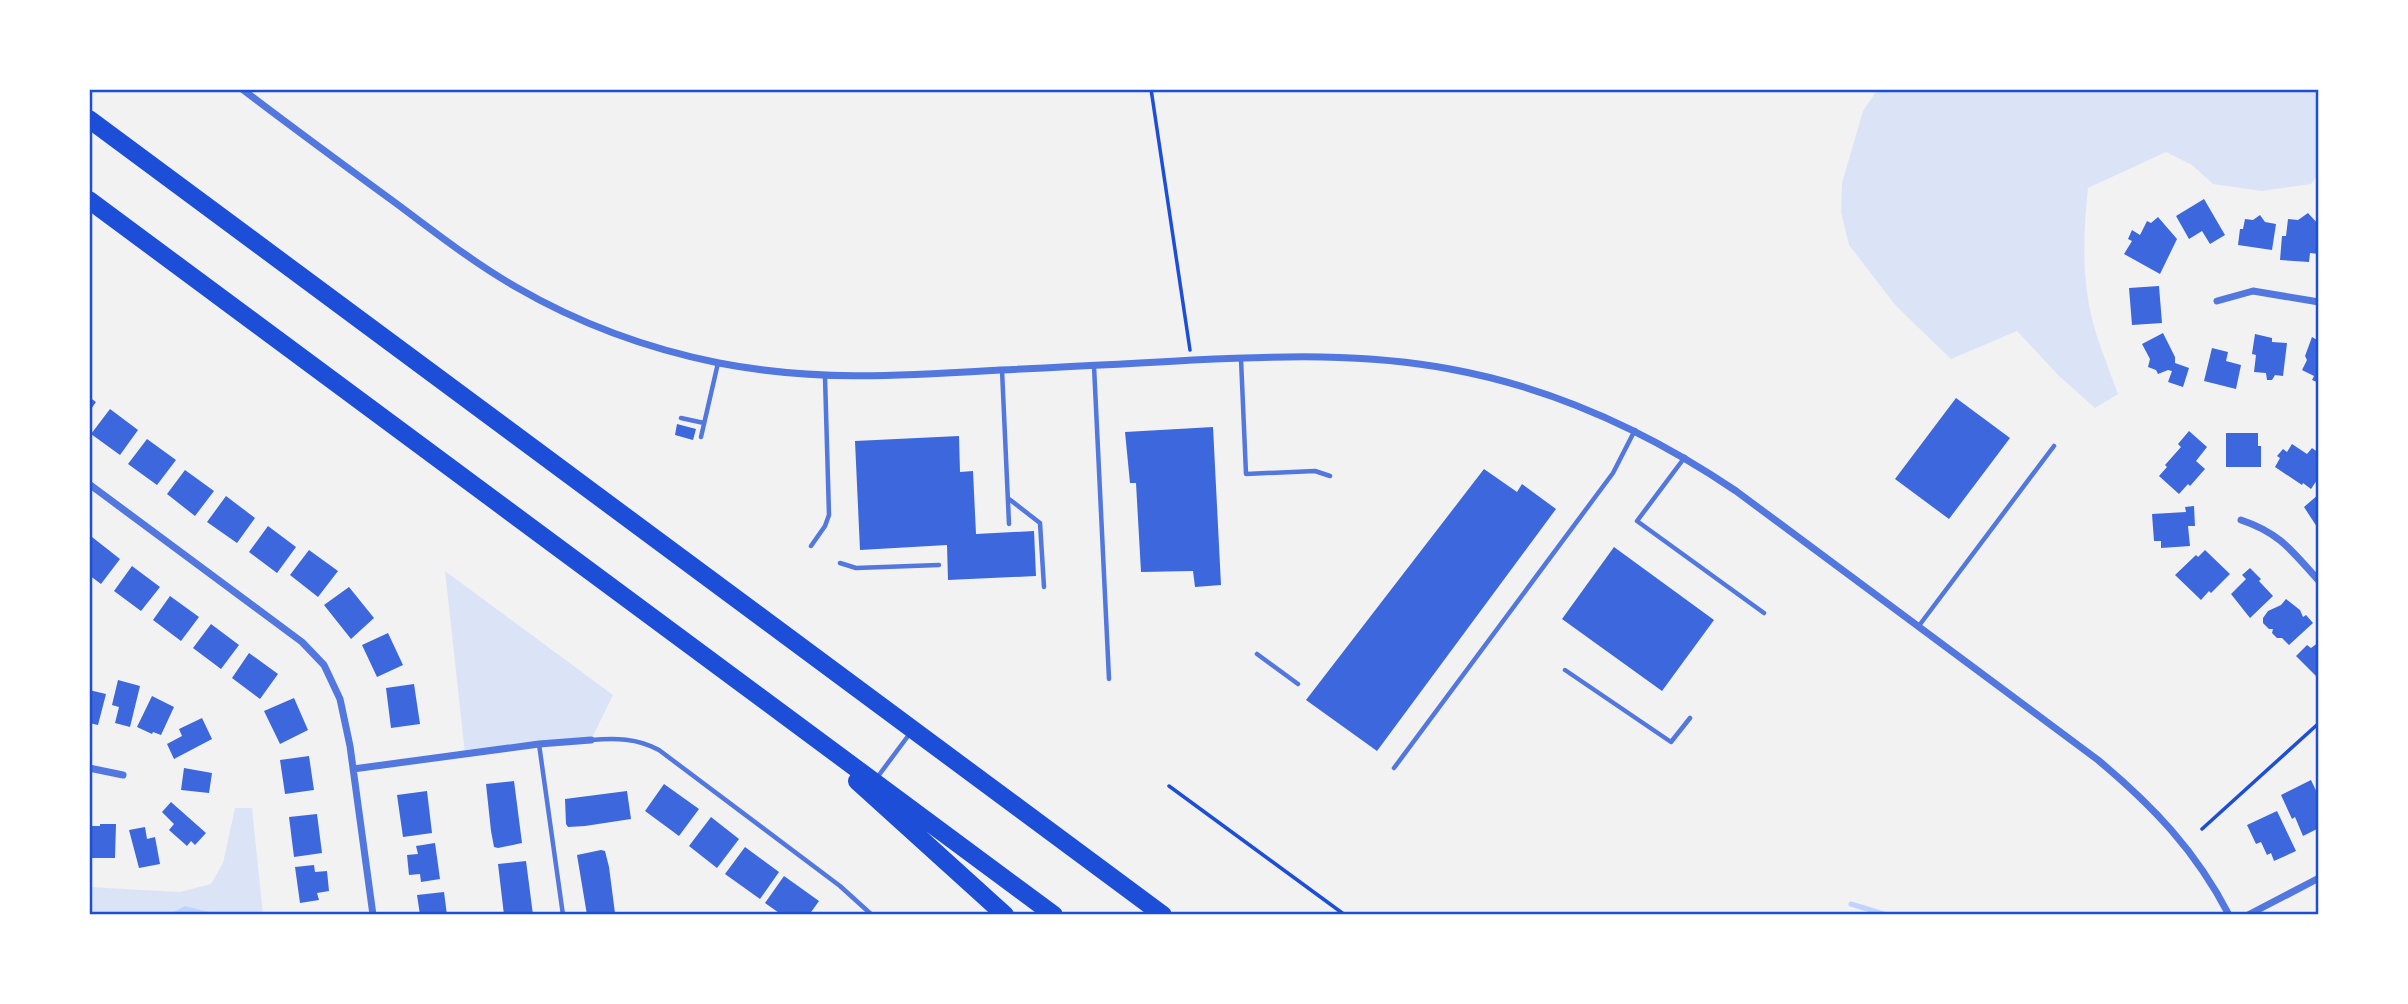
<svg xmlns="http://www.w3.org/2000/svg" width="2408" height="1004" viewBox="0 0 2408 1004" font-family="'IBM Plex Sans',sans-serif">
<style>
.green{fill:#dbe4f7}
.water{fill:#bfd3fe}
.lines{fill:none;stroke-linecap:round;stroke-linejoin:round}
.stream{stroke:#bfd3fe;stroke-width:5}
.building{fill:#3d67dc}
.path{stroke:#1d4ed8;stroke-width:3.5}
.service{stroke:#5277de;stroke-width:4.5}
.minor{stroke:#5277de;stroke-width:7}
.motorway{stroke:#1d4ed8;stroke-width:18}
.neatline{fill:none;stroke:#1d4ed8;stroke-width:2.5}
</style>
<rect width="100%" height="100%" fill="#f2f2f2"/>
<path class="green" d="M1878,89H2319V174L2311,184L2262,191L2213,184L2192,165L2166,152L2088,188C2083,236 2081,285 2096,333C2102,353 2111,374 2118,394L2095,408L2059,376L2017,331L1951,359L1896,306L1849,245L1841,212L1842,183L1863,111Z
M445,571L613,695L591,740L465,754Z
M235,808H252L263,915H89V887L180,892L211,884L223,863Z"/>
<path class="water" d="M185,906L217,914V915H168Z"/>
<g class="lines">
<path class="stream" d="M1851,904L1887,915"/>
</g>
<path class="building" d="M2204,199L2225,235L2210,244L2202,231L2189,239L2176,216Z
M2308,213L2319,225V254L2310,253L2309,262L2280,260L2282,236H2286L2288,219L2298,220Z
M2260,215L2265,222L2276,224L2272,250L2238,245L2240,229H2243L2245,219L2253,220Z
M2158,217L2177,239L2160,274L2124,254L2132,241L2128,239L2132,230L2140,235L2147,221L2151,223Z
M2159,286L2162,323L2132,325L2129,288Z
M2163,333L2175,357V363L2189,368L2183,387L2168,382L2172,371L2168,370L2158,374L2156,370L2148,367L2150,359L2142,344Z
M2255,334L2272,338V342L2287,343L2283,376L2275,375L2272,380H2267L2266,373L2254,372L2256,355L2252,354Z
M2312,337L2319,341V383L2312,380L2314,376L2302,370L2307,360L2305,356Z
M2212,348L2228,352L2226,361L2241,365L2236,389L2204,381Z
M89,397L96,402L89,412Z
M1956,398L2010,438L1949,519L1895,479Z
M110,409L138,430L120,455L91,434Z
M677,424L696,429L693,440L675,435Z
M1213,427L1221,585L1195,587L1193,571L1141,572L1136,483H1130L1125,432Z
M2189,431L2207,447L2196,461L2205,469L2190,486L2188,484L2179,494L2159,476L2167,467L2165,465L2181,447L2178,444Z
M2226,433H2258V446H2261V467H2226Z
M959,436L960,472L973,471L976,534L1034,531L1036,576L948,580L947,545L860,550L855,441Z
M147,439L176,460L157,485L128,464Z
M2292,444L2307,454L2312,448L2319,453L2317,461L2319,463V477L2311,489L2303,483L2302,485L2275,467L2280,458L2277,456L2283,449L2287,452Z
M1484,469L1517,492L1522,484L1556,509L1377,751L1306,700Z
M185,470L214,491L195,516L167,494Z
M2319,494V530L2304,507Z
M226,496L255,518L237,543L207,522Z
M2194,506L2195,526H2188L2190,546L2161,548V541H2154L2152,514L2186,512L2185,507Z
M268,526L296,547L277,573L249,552Z
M92,537L120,559L101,584L89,575V540Z
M1614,547L1714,620L1662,691L1562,619Z
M309,550L338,571L318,597L290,575Z
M2205,550L2230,574L2211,593L2209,591L2201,600L2175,575L2196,555L2198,557Z
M132,566L160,587L141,611L114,591Z
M2250,568L2261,579L2259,581L2273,596L2250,618L2231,594L2246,579L2242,575Z
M349,587L374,618L351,639L324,605Z
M170,596L199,617L181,641L153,620Z
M2286,599L2300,610L2303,617L2306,615L2313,623L2289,645L2282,638H2277L2272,633L2273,629H2269L2263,623V618L2268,611L2281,605Z
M211,624L239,645L221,669L193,648Z
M388,633L403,665L377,677L362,645Z
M2319,642V679L2296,656L2307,645L2311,648Z
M249,653L278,674L260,699L232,678Z
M118,680L140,686L130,727L115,723L119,707L112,705Z
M414,684L420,724L391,728L386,688Z
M89,690L106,694L98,725L89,723Z
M152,696L174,707L161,735L153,732L152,734L137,727Z
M294,698L308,730L280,744L264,711Z
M202,718L212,739L174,759L167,744L182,736L179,729Z
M309,756L314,790L285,794L280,760Z
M184,768L212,773L209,793L181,790Z
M2311,780L2319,797V828L2303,836L2295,817L2292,819L2281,795Z
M514,781L522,843L498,848L494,847L491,831L486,784Z
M664,784L699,809L679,836L645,811Z
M427,791L432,833L403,837L397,795Z
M627,791L631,819L585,826L568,827L566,824L565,799Z
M171,802L206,833L195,845L191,841L187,846L169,830L174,824L162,812Z
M2277,811L2296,851L2274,861L2271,853L2267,855L2261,842L2256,844L2247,825Z
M317,814L322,853L294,857L289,817Z
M711,817L739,839L717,868L689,846Z
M100,824H116L115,858H91V826H100Z
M145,827L147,839L155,837L160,864L139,868L129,830Z
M435,843L440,879L421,882L420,874L409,875L407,855L418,854L416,846Z
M745,847L779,872L760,899L725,874Z
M601,850L605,851L609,867L615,913L587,915L577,855Z
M526,861L533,915H504L498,864Z
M314,865L315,872L327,871L329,891L317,893L319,900L300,903L295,867Z
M784,876L819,901L809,915H782L765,903Z
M444,892L447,915H420L417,895Z"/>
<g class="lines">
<path class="path" d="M1151,89L1190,350
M1169,786L1345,915
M2202,829L2319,723"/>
<path class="service" d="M1241,359L1246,474L1315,471L1330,476
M1094,366L1109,679
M1002,370L1009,524
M681,418L704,423
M701,437L718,363
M1685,457L1637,521L1764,613
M1009,499L1040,523L1044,587
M811,546L825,526L829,515L825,377
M840,563L856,568L939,565
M1918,627L2054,446
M1257,654L1298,684
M1565,670L1671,742L1690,718
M591,740C615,738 637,738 659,750L840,886L872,915
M539,744L563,915
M1394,768L1613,473L1635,430
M876,779L911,732"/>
<path class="minor" d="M242,89C293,128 345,166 397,204C436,233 474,263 516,287C578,323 649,349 719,363C816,382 902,376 1000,370C1064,367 1128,364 1193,360C1279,356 1365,353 1450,369C1554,388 1649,432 1736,491L2098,760C2153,806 2196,851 2229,915
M2217,301L2253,291L2319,302
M89,484L302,642L324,665L340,699L350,746L373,915
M2241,520C2280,533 2292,551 2319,581
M89,768L123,775
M353,769L539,744L591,740
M2248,915L2319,878"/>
<path class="motorway" d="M89,119L1163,915
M89,200L1054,915
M857,781L1005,915"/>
</g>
<rect width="2408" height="1004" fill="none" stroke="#ffffff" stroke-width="182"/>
<rect x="91" y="91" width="2226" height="822" class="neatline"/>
</svg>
